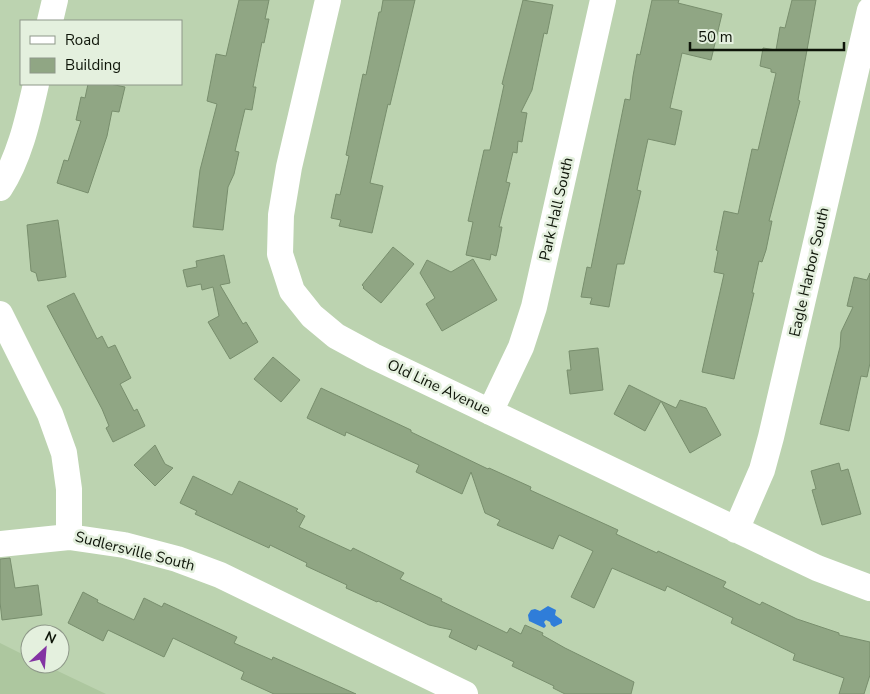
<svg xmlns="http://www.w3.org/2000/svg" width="870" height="694" viewBox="0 0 870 694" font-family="'Nunito Sans',sans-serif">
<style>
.built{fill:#adc79f}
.water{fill:#2f7dd9}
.building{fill:#90a684;stroke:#788e6d}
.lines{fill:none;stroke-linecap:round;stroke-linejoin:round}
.minor{stroke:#fff;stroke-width:26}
.labels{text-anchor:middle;stroke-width:5;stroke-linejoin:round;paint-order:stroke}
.street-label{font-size:15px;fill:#0e1509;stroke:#e4f0de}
</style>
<rect width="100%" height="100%" fill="#bcd3b0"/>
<path class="built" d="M0,643L30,658V664H43L106,694H0Z"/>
<path class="water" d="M548,606L556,610L555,615L562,620V623L554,627L551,625L550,622L546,620L544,622L546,626L544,628L529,621L528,615L531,610L535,609L540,611Z"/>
<path class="building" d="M239,0H269L265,19H269L264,43L262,42L253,87H256L252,110L245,109L235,151L239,152L234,174L228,187L223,230L193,227L200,170L217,104L207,101L216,54L226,56Z
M383,0H415L390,105L388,104L370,183L383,186L372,233L339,226L341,220L331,218L336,194L340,195L349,156L346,155L363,74L366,75L379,12H381Z
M523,0L553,5L547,34L544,33L532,90L521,112L527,113L522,142L518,141L517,153L513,152L506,182L510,183L499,227H502L498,248L496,256L491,254L490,260L466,255L473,222L468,221L484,150H490L504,85L502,84Z
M652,0H679L678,3L722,14L711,60L682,53L670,108L682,111L675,145L648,139L637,190L641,191L624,264H617L609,307L590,304L592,298L581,297L587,267L591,268L625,99L630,100L633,76L637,54L640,55Z
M792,0H816L798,100L800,101L769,221H772L766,250L762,262L759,261L752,293H754L734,379L702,372L724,274L714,272L718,251L716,250L724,211L738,214L752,149L758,150L776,73L771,72V69L760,66L763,48L776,50L780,27L785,28Z
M88,84H110L125,87L119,112L112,111L107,136L88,193L57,183L64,160L68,161L81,121L76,120L81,97L85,98Z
M58,220L66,277L38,281L36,273L31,271L27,225Z
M393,247L414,264L381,303L363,288L364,287L362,285Z
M224,255L230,283L220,285L243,324L246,322L258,342L230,359L208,322L219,316L213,287L202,290L201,284L187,287L183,270L197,267L196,261Z
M473,259L497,300L442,331L426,304L435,298L420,273L427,260L451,272Z
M870,273V363L867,377L861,376L849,431L820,424L840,347L841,332L853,307L847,306L854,277L867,280Z
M74,293L97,339L102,336L108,348L115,345L131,378L120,384L134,411L137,409L145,426L113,442L106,428L109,426L102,409L47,306Z
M598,348L603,390L570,394L567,370H571L569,351Z
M273,357L300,380L281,402L254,379Z
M629,385L661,401L645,431L614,414Z
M321,388L411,430V432L488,469L489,468L531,487L530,490L618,530L616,534L657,553L658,551L726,582L723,587L760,605L762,602L797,619L839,633V635L870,642V675L864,694H839L844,678L793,660L795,654L731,623L733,618L667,586L665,591L612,568L594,608L571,597L593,551L559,535L553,549L497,525L500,520L485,513L471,472L462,494L416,472L419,465L346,432L345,436L307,418Z
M680,400L706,408L721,435L690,453L661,401L676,408Z
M155,445L165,464L173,468L155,486L134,465Z
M839,463L841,471L848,469L861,514L822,525L812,490L816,489L811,471Z
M193,476L232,495L239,481L298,509L296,511L305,516L299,527L351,551L353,548L404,573L400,579L442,599L441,601L507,633L510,628L521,634L525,625L543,633L542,635L565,648L634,682L631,694H565L553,688L554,686L512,666L514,662L478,645L476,650L449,637L452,630L429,625L378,601L377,602L346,588L347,585L306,566L307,563L270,545L269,548L195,514L197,511L180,503Z
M10,558L15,588L38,585L42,615L2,620L0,602V559Z
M83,592L98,600L97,602L134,620L144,598L162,607L164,603L237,637L234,643L272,660L273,657L356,694H274L241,679L244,672L173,638L164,657L108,630L103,641L68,623Z"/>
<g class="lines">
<path class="minor" d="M328,0L289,167L281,215L280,254L292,291L312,316L336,336L373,356L817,568L870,588
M50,21L55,0
M0,188C20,157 28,119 36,84
M0,314L50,414L64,453L69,489V537L124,545L177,559L220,575L465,694
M490,412L521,347L534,307L603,0
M736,530L762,470L771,437L870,10
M0,544L69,537"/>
</g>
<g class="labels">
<g class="street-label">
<text transform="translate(556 209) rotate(-77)" y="5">Park Hall South</text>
<text transform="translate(809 272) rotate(-77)" y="5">Eagle Harbor South</text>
<text transform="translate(439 387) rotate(25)" y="5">Old Line Avenue</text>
<text transform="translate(135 551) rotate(14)" y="5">Sudlersville South</text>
</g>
</g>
<rect x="20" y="20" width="162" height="65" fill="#e4f0de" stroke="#8e9889"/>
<rect x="30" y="36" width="25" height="8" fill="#ffffff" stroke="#8e9889"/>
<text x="65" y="45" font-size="15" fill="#0e1509">Road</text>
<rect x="30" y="58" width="25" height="15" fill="#90a684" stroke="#8e9889"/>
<text x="65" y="70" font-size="15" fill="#0e1509">Building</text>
<g transform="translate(45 649) rotate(26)"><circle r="24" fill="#e4f0de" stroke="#8e9889"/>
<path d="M0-4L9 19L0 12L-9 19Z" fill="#8333a3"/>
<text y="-8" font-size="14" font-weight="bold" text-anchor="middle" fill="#0e1509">N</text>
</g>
<path d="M690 42v8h154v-8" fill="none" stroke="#0e1509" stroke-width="2.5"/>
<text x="698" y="42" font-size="15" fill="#0e1509" stroke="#e4f0de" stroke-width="4" paint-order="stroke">50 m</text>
</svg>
